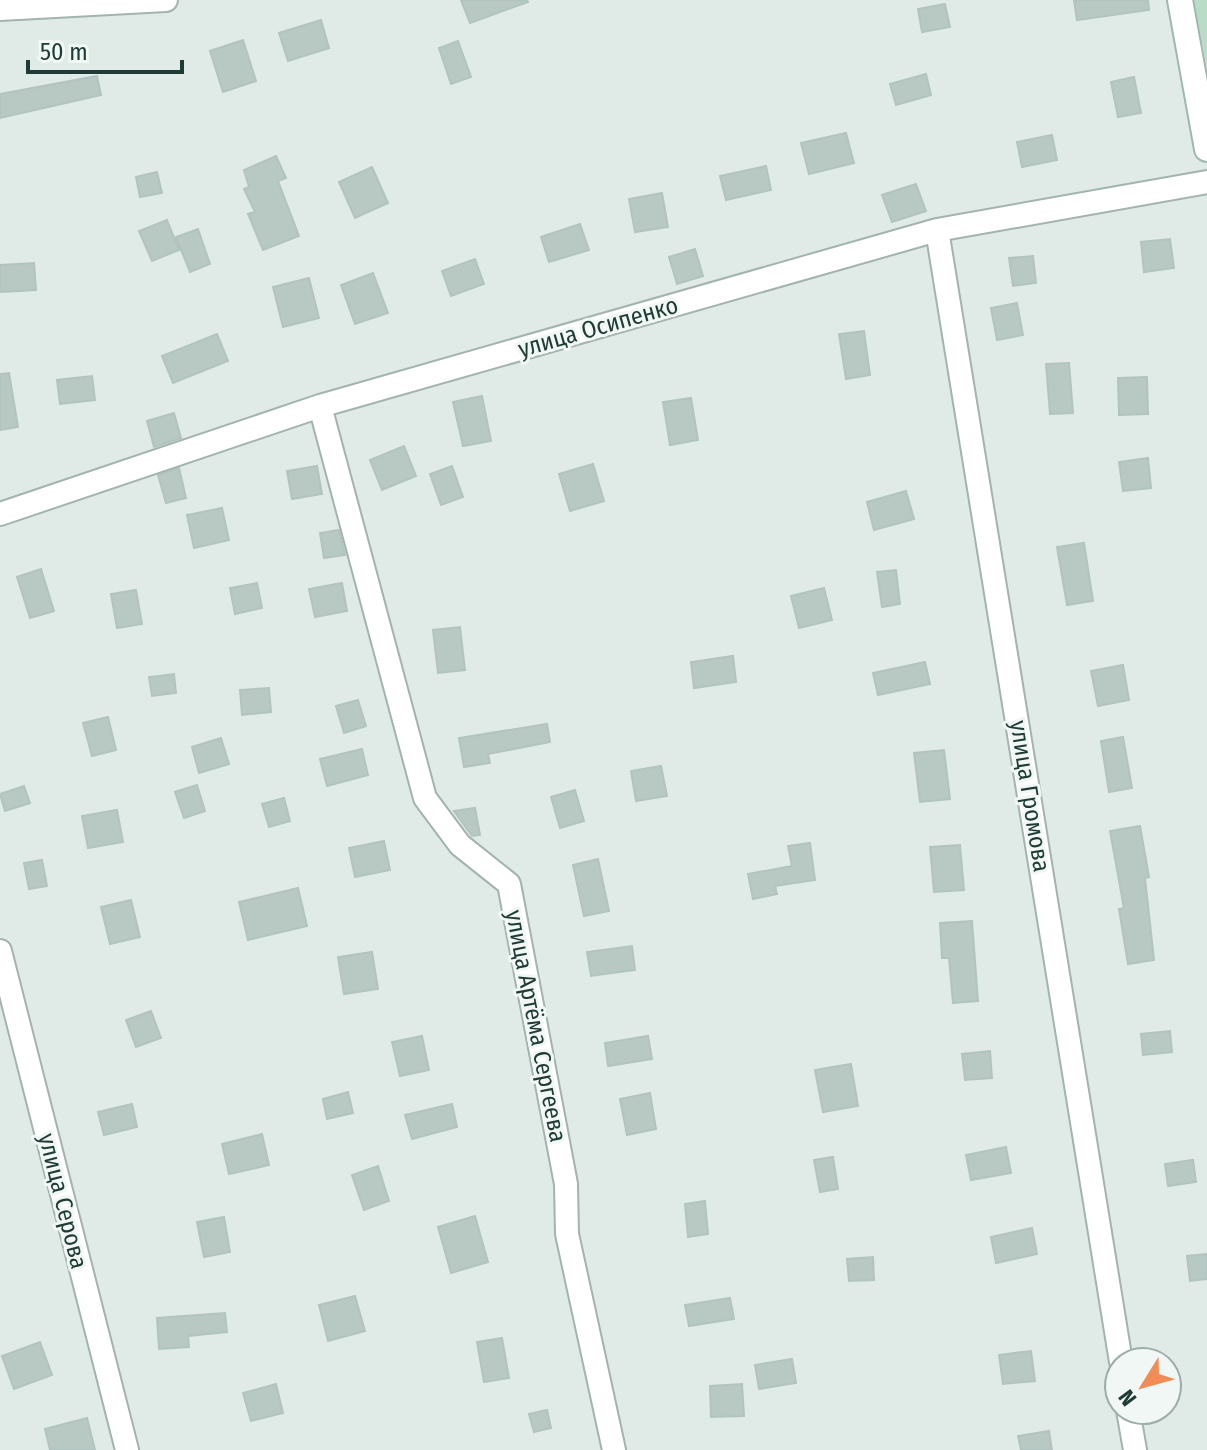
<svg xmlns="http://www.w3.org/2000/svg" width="1207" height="1450" viewBox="0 0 1207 1450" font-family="'Fira Sans Condensed',sans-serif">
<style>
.green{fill:#b8dcc5}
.building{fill:#b8c8c3;stroke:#b2c4bf;stroke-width:2}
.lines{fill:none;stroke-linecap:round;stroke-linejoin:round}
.street-casing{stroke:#a3b3ae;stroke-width:26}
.secondary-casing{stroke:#9eb7b0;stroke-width:28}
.street{stroke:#fff;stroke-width:22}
.secondary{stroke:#fff;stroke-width:24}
.labels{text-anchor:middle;stroke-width:6;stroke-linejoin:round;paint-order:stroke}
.street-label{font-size:24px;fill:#203b36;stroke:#f0f7f4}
</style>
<rect width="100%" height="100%" fill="#e0ebe7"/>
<path class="green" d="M1194,0H1207V67Z"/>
<path class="building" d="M461,0H527L528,2L470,23Z
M1074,0H1148L1149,10L1077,20Z
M945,4L950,27L922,32L918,9Z
M321,20L329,48L288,61L279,33Z
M243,40L256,81L223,92L210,51Z
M458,41L471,77L451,84L439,48Z
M926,74L931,95L896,105L890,84Z
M97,76L101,95L0,118V94Z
M1134,77L1141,113L1118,117L1111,82Z
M846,133L854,163L809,174L801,143Z
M1052,135L1057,160L1022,167L1017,142Z
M276,156L286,178L278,181L299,236L263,250L248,214L255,212L244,189L249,187L244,170Z
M766,166L771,190L726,200L720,176Z
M372,167L388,203L355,218L339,182Z
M157,172L162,193L140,197L136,177Z
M916,184L926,211L892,222L882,195Z
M662,193L668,227L635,232L629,199Z
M167,220L179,250L152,261L139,231Z
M580,224L589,250L549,262L541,237Z
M198,229L210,264L190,272L176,237Z
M1170,239L1174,268L1144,272L1141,242Z
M695,249L703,276L677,284L669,257Z
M1033,256L1036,283L1013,286L1009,258Z
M475,259L484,284L451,296L442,271Z
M34,263L36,290L0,292V265Z
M373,273L388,313L355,324L341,285Z
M309,278L319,318L283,327L273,287Z
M1017,303L1023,335L997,340L991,308Z
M864,331L870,375L846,379L839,334Z
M217,334L228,361L173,383L162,356Z
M1069,363L1073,413L1050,414L1046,364Z
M9,373L18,427L0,430V374Z
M92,376L95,400L60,404L57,380Z
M1147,377L1148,414L1119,415L1118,378Z
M482,396L491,441L463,446L453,402Z
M691,398L698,440L670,445L663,402Z
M174,413L181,438L154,447L147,421Z
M404,446L416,476L382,490L370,460Z
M1148,458L1151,488L1123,491L1119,462Z
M593,464L604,501L570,511L559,474Z
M317,466L322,494L292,499L287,471Z
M452,466L463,497L441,505L430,474Z
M179,468L186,498L166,503L158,475Z
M906,491L914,519L874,530L867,502Z
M222,508L229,540L194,548L187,515Z
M339,530L345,555L324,558L320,533Z
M1084,543L1093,601L1067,605L1057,547Z
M41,569L54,611L30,618L17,577Z
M896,570L900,604L882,607L877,572Z
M257,583L262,608L235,614L230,588Z
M342,583L347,611L315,617L309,589Z
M824,588L832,620L799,628L791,596Z
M136,590L142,624L117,628L111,594Z
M460,627L465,670L438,673L433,630Z
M733,656L736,682L694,688L691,662Z
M925,662L930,684L878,695L873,673Z
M1123,665L1129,700L1098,706L1091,671Z
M174,674L176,693L152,696L149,677Z
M269,688L271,712L242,715L240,690Z
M358,700L366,726L344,733L336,706Z
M108,717L116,750L92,756L83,723Z
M547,724L550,742L488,754L490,763L464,767L459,738Z
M1123,737L1132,788L1109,792L1101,741Z
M221,738L229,764L199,773L192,747Z
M362,749L368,775L327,786L320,759Z
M944,750L950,799L920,802L914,753Z
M661,766L667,796L636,801L631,771Z
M197,785L205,811L184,818L175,792Z
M24,786L30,803L5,811L0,794Z
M575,790L584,821L560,828L551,797Z
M284,798L290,821L269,827L262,804Z
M475,808L480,835L472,836L454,811Z
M117,810L123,842L88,848L82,816Z
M1140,826L1149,877L1145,878L1154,960L1128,964L1119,909L1124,908L1110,831Z
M384,841L390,870L355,877L349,848Z
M810,843L815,880L775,886L777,894L753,899L748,874L792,866L788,846Z
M960,845L964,890L934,892L930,847Z
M598,859L609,911L584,916L573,865Z
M42,860L47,886L29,889L24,863Z
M298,888L307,926L248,940L239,902Z
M131,900L140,937L110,944L101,907Z
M972,921L978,1001L953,1003L949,958H942L940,923Z
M632,946L635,970L591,976L587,952Z
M372,952L378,989L344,994L338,957Z
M151,1011L161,1038L136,1047L126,1020Z
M1170,1031L1172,1052L1143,1055L1141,1034Z
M422,1036L429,1070L400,1076L392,1042Z
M648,1036L652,1059L608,1066L605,1043Z
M990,1051L992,1078L965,1080L962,1054Z
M851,1064L858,1106L823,1112L815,1070Z
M348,1092L353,1113L327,1119L323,1099Z
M650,1093L656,1129L627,1135L620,1099Z
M132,1104L137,1127L104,1135L98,1112Z
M452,1104L457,1127L412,1139L405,1115Z
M262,1134L269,1165L229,1174L222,1144Z
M1006,1147L1011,1173L971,1180L966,1155Z
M833,1157L838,1189L820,1192L814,1160Z
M1193,1160L1196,1182L1168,1186L1165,1164Z
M378,1166L389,1201L364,1210L352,1175Z
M705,1201L708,1234L688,1237L685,1204Z
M475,1216L488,1262L451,1273L438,1227Z
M224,1217L230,1252L204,1257L197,1222Z
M1032,1228L1037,1254L996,1263L991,1237Z
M1207,1254V1279L1190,1281L1187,1256Z
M873,1257L874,1280L849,1281L847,1259Z
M355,1296L365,1331L328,1341L319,1305Z
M730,1298L734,1319L689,1326L685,1305Z
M225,1313L227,1332L188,1336L189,1347L159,1349L157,1318Z
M502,1338L509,1378L484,1382L477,1342Z
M40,1342L52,1375L14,1389L2,1356Z
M1031,1351L1035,1381L1003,1384L999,1355Z
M792,1359L796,1383L759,1389L755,1365Z
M276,1384L283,1413L251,1421L243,1393Z
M742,1384L744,1416L711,1417L710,1386Z
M547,1410L551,1428L534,1432L529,1414Z
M87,1418L95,1450H50L45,1429Z
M1049,1431L1052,1450H1021L1018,1436Z"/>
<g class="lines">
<g class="street-casing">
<path id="street" d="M0,9L166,0
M937,230L1121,1362
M320,406L425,798L460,845L509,884L566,1184L567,1234L614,1450
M0,514L320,406L937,230L1207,182
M0,951L127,1450
M1128,1410L1135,1450"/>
</g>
<g class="secondary-casing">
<path id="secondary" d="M1180,0L1207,149"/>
</g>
<use href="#street" class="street"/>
<use href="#secondary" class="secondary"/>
</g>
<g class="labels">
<g class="street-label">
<text transform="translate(598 327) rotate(-16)" y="8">улица Осипенко</text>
<text transform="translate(1030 796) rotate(81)" y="8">улица Громова</text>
<text transform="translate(536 1026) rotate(79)" y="8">улица Артёма Сергеева</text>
<text transform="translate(63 1201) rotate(76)" y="8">улица Серова</text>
</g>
</g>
<g transform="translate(1143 1386) rotate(233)"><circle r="38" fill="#f0f7f4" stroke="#9daca8" stroke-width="2"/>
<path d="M0-6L14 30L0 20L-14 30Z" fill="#f28c56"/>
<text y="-12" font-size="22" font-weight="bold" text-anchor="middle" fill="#203b36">N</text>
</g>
<path d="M28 60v12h154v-12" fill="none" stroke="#203b36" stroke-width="4"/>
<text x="40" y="60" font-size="24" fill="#203b36" stroke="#f0f7f4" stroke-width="6" paint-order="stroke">50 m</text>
</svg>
